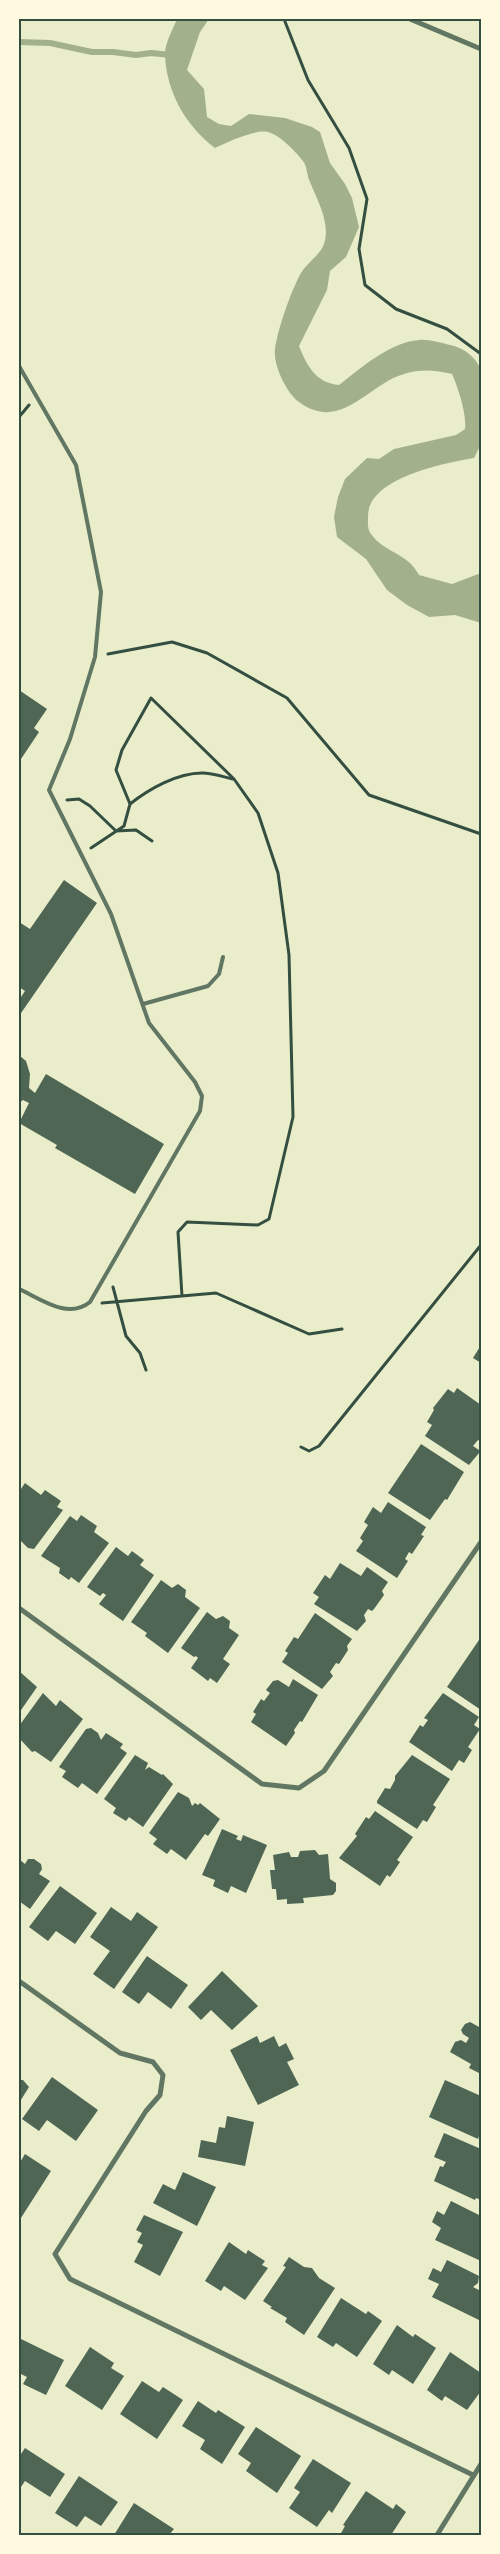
<svg xmlns="http://www.w3.org/2000/svg" width="500" height="2554" viewBox="0 0 500 2554" font-family="'Times New Roman',serif">
<style>
.water{fill:#a3b18a}
.lines{fill:none;stroke-linecap:round;stroke-linejoin:round}
.stream{stroke:#a3b18a;stroke-width:6}
.building{fill:#4f6655}
.path{stroke:#344e41;stroke-width:3}
.service{stroke:#617663;stroke-width:4}
.minor{stroke:#617663;stroke-width:5}
.neatline{fill:none;stroke:#344e41;stroke-width:2}
</style>
<rect width="100%" height="100%" fill="#e9edc9"/>
<path class="water" d="M177,19H209L200,32L187,70L204,89L207,117L219,124L231,126L249,114L285,118L312,127L320,132L330,163L345,184L352,198L359,227L346,257L330,271L327,290L299,346C307,366 316,383 339,385C361,368 390,342 419,340C429,339 441,343 450,345C464,348 475,356 481,370V444L474,458C444,463 368,478 368,516C368,522 367,529 371,534C384,553 407,552 419,575L452,584L481,573V623L455,615L429,617L407,605L387,590L366,559L337,537L334,517L338,497L345,479L367,458L379,459L394,449L456,435L465,429C467,415 458,387 452,374C435,370 421,369 404,374C368,384 341,433 299,402C286,392 273,365 275,349C278,328 291,291 301,273C307,263 320,255 324,244C331,223 317,200 310,182C307,176 307,166 303,161C296,152 280,135 268,132C255,129 227,142 215,148C186,126 167,93 165,56C164,45 173,29 177,19Z"/>
<g class="lines">
<path class="stream" d="M19,42L50,43L92,52H113L136,55L151,53L171,55"/>
</g>
<path class="building" d="M19,690L47,709L34,728L39,732L19,762Z
M64,880L97,903L19,1016V1000L25,991L19,987V922L30,929Z
M19,1055L26,1061L30,1074L29,1088L35,1093L46,1074L164,1144L135,1194L55,1148L57,1145L19,1123L29,1103L23,1100L19,1103Z
M481,1345V1363L473,1358Z
M457,1388L481,1405V1442L478,1440L473,1446L479,1450V1453L469,1465L425,1436L432,1425L427,1422L434,1410L433,1408L448,1389L454,1393Z
M421,1444L464,1472L447,1500L445,1499L430,1520L388,1493Z
M25,1483L41,1495L45,1490L61,1501L57,1507L63,1510L34,1549L28,1548L19,1539V1492Z
M388,1502L426,1527L421,1535L424,1536L412,1554L409,1552L405,1559L408,1561L397,1578L356,1551L363,1541L360,1538L368,1525L364,1522L373,1507L381,1513Z
M81,1515L97,1526L94,1532L109,1543L79,1583L71,1577L69,1580L59,1573L60,1568L41,1556L70,1516L77,1521Z
M116,1547L128,1556L132,1551L144,1560L140,1565L154,1575L123,1621L99,1604L106,1595L103,1593L100,1596L87,1587Z
M340,1563L361,1576L367,1567L388,1582L382,1591L384,1595L374,1609L372,1611L368,1609L364,1615L366,1621L357,1631L314,1604L319,1597L313,1593L325,1575L330,1579Z
M161,1580L172,1588L178,1584L186,1590L185,1597L200,1608L168,1653L145,1636L147,1633L131,1622Z
M207,1612L216,1619L223,1616L230,1621L229,1628L239,1635L223,1659L230,1664L217,1683L210,1678L208,1681L191,1668L198,1658L196,1656L194,1657L181,1648Z
M315,1613L352,1639L347,1646L348,1650L339,1664L336,1663L330,1672L333,1676L322,1689L282,1662L288,1653L285,1651L294,1637L298,1639Z
M481,1637V1710L447,1687Z
M19,1671L37,1687L19,1713Z
M293,1679L318,1695L302,1722L300,1721L294,1730L295,1733L286,1746L251,1722L256,1714L253,1712L261,1699L264,1701L270,1693L266,1690L273,1681L278,1680L289,1687Z
M43,1693L56,1706L60,1700L83,1719L51,1762L35,1751L32,1752L19,1738V1726Z
M443,1693L479,1717L474,1725L480,1729L468,1747L472,1750L464,1763L459,1760L452,1771L409,1742L420,1725L423,1727L428,1720L424,1718Z
M91,1728L98,1733L101,1740L106,1733L123,1744L120,1748L127,1753L97,1794L82,1783L78,1788L62,1777L66,1771L59,1767L86,1729Z
M135,1755L148,1763L145,1770L149,1767L162,1775L163,1774L173,1784L143,1827L129,1817L126,1821L113,1813L116,1808L104,1799Z
M412,1755L450,1779L433,1805L436,1807L427,1822L423,1820L417,1829L377,1803V1801L385,1788L390,1789L395,1780V1776Z
M178,1792L189,1798L192,1806L195,1803L198,1805L200,1803L220,1819L208,1836L205,1834L186,1860L171,1849L167,1854L153,1844L157,1839L149,1833Z
M375,1811L413,1837L397,1860L400,1862L390,1877L387,1875L380,1886L339,1858L357,1836L355,1834L366,1817L369,1819Z
M222,1829L238,1836L236,1839L241,1841L243,1835L267,1845L246,1893L231,1886L228,1893L213,1886L215,1880L202,1875Z
M315,1850L319,1855L328,1854L330,1879L336,1883V1891L333,1895L303,1898L304,1903L287,1904V1899L277,1900L276,1889H272L270,1870H275L273,1855L289,1852L291,1857H298L300,1851Z
M19,1859L25,1864L28,1859H34L41,1864L42,1869L39,1874L50,1881L30,1909L19,1901Z
M60,1886L97,1913L75,1944L56,1931L48,1941L29,1927Z
M111,1907L131,1921L137,1912L158,1927L114,1989L93,1974L110,1951L90,1937Z
M147,1956L188,1985L171,2009L148,1992L139,2004L122,1992Z
M222,1971L258,2006L232,2030L211,2010L201,2020L188,2007Z
M470,2022L481,2028V2074L469,2068L471,2064L450,2052L455,2042L461,2040L466,2043L469,2038L463,2034L461,2030L465,2024Z
M257,2036L260,2043L274,2036L279,2047L286,2043L294,2059L287,2062L299,2085L258,2105L230,2050Z
M52,2077L98,2110L76,2141L47,2120L39,2131L22,2119Z
M19,2080H23L29,2087L19,2103Z
M445,2080L481,2096V2131L478,2139L429,2117Z
M227,2116L254,2122L245,2166L198,2157L201,2140L216,2143L219,2127L225,2128Z
M444,2133L481,2149V2200L476,2198L475,2200L434,2181L440,2166L443,2167L446,2162L434,2157Z
M25,2154L51,2171L19,2221V2164Z
M183,2172L216,2187L197,2226L153,2203L163,2184L175,2190Z
M451,2201L481,2216V2261L435,2240L441,2228L432,2222L437,2211L444,2215Z
M144,2215L183,2232L160,2276L134,2262L143,2245L137,2242L142,2233L136,2230Z
M229,2242L246,2254L248,2250L265,2261L262,2265L268,2268L245,2300L224,2286L221,2291L205,2281Z
M289,2257L304,2267L312,2268L319,2278L335,2288L304,2335L285,2322L287,2318L270,2308L272,2307L263,2301L286,2267L283,2266Z
M447,2260L479,2276L478,2283L473,2287L481,2291L479,2298L481,2321L432,2297L439,2284L428,2279L433,2268L441,2272Z
M341,2298L366,2314L368,2311L382,2321L357,2357L336,2343L333,2347L317,2337Z
M397,2325L413,2337L415,2334L436,2348L413,2384L392,2370L389,2375L373,2364Z
M19,2338L64,2360L46,2395L23,2384L27,2377L19,2373Z
M90,2347L114,2363L111,2368L124,2376L102,2410L65,2386Z
M450,2352L481,2373V2391L467,2410L445,2396L442,2401L427,2390Z
M142,2381L159,2392L163,2387L183,2400L157,2439L120,2414Z
M198,2401L216,2413L218,2410L245,2427L222,2464L200,2449L205,2440L182,2426Z
M256,2427L301,2456L277,2493L246,2471L251,2463L238,2454Z
M25,2448L65,2474L50,2497L25,2481L19,2490V2457Z
M313,2459L351,2483L332,2513L329,2510L317,2527L289,2508L300,2492L294,2488Z
M79,2476L118,2502L101,2526L85,2516L77,2527L55,2513Z
M366,2491L393,2509L396,2504L406,2512L391,2535H340L345,2526L343,2525Z
M134,2503L174,2529L169,2535H114Z"/>
<g class="lines">
<path class="path" d="M284,19L308,80L349,148L367,199L359,249L365,285L396,309L447,329L481,354
M19,417L29,405
M108,654L172,642L207,653L287,698L369,795L481,834
M67,800L79,799L90,806L116,831L136,830L152,841
M130,804C149,789 177,773 202,773C212,773 224,777 233,779
M91,848L124,826L130,804L116,770L122,750L151,698L234,779L258,813L278,873L289,955L293,1117L269,1219L258,1225L187,1222L178,1232L182,1296
M113,1287L126,1336L140,1353L146,1370
M102,1303L216,1293L309,1334L342,1329
M301,1447L309,1451L319,1446L481,1245"/>
<path class="service" d="M19,366L76,465L101,592L95,657L70,739L49,790L111,914L149,1023L195,1082L202,1096L200,1111L90,1302C68,1320 41,1299 19,1289
M143,1004L208,986L219,974L223,957"/>
<path class="minor" d="M410,19L481,49
M19,1608L262,1784L299,1788L324,1771L481,1542
M19,1981L120,2053L153,2062L163,2075L160,2095L146,2111L55,2254L70,2279L473,2475
M437,2535L481,2464"/>
</g>
<rect width="500" height="2554" fill="none" stroke="#fefae0" stroke-width="40"/>
<rect x="20" y="20" width="460" height="2514" class="neatline"/>
</svg>
